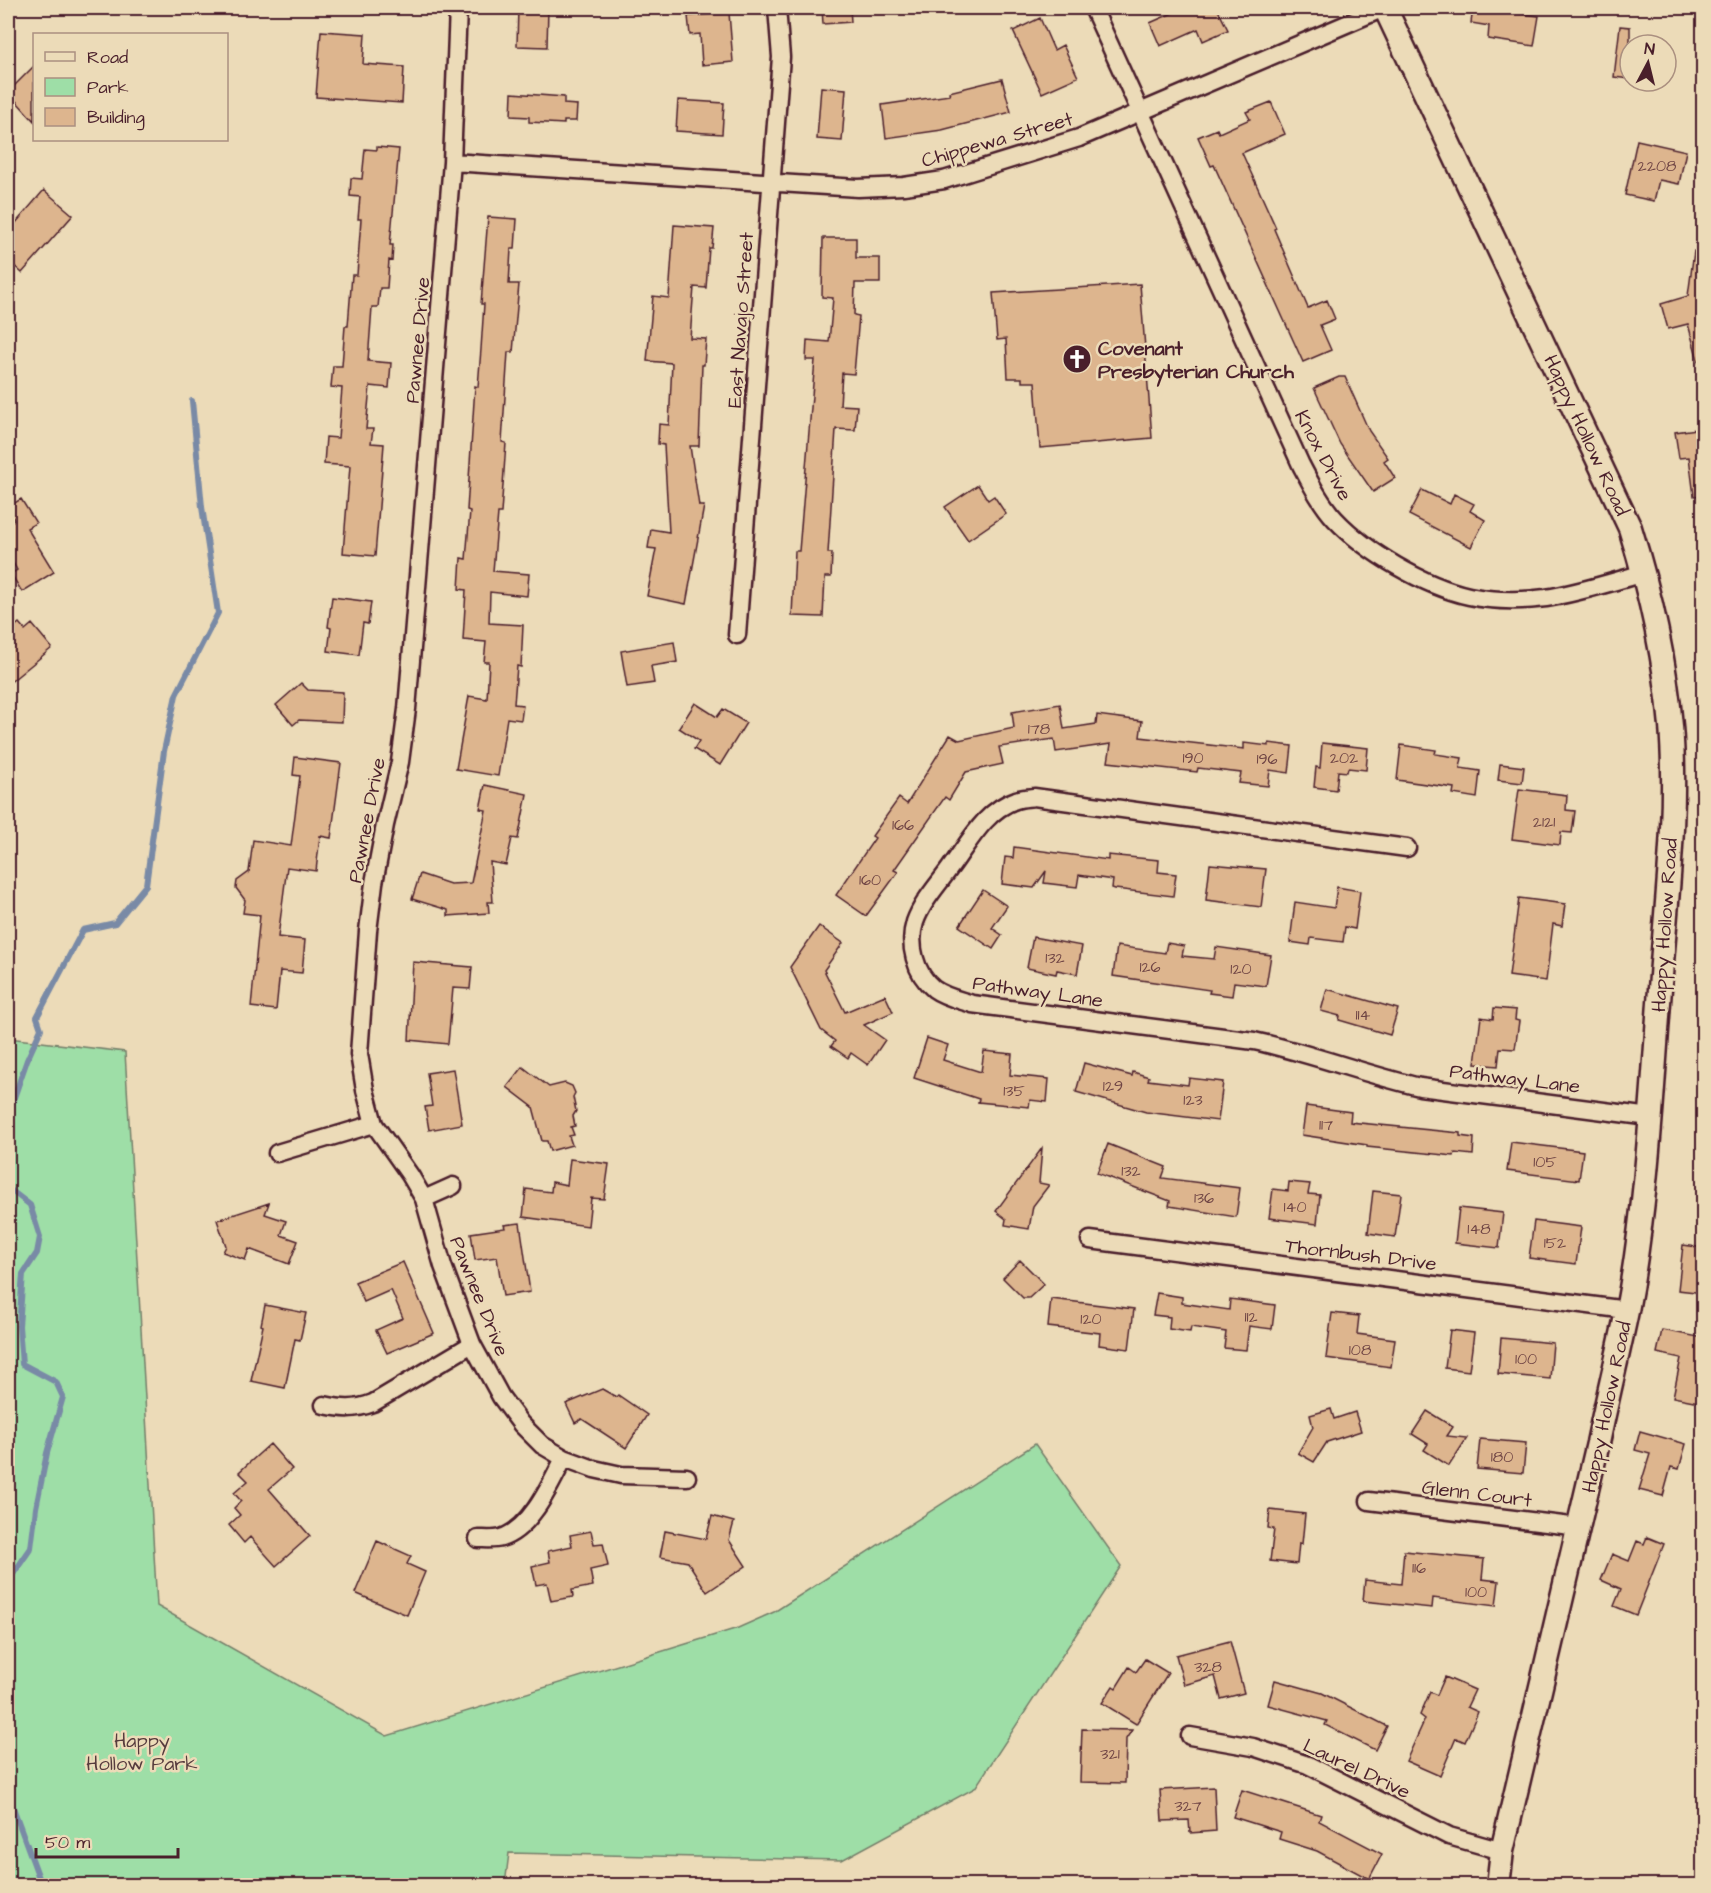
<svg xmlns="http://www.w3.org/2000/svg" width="1711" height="1893" viewBox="0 0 1711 1893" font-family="'Architects Daughter',sans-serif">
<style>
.green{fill:#9edea7;stroke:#747e69;stroke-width:1.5}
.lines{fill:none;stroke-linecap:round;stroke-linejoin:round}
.stream{stroke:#798aa6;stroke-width:6}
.building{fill:#ddb58e;stroke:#4a1f2b;stroke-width:1.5}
.minor-casing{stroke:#4a1f2b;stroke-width:21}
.secondary-casing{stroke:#4a1f2b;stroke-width:27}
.minor{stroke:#ecdbb8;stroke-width:16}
.secondary{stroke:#ecdbb8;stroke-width:22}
.labels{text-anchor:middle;stroke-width:5;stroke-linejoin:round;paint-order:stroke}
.number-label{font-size:16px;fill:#6f4444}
.street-label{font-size:20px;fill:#4a1f2b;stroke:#ecdbb8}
.poi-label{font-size:20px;font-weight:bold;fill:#4a1f2b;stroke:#ecdbb8;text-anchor:start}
.park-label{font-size:20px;fill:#573c3e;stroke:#ecdbb8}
</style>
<rect width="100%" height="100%" fill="#ecdbb8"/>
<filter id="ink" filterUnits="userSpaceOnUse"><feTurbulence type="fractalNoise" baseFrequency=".0167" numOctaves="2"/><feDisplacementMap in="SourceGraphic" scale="12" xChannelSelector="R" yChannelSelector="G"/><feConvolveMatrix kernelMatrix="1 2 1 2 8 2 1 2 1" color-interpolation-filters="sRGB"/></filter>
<g filter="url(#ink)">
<path class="green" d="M8,1038L125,1052L157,1606L387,1736L738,1628L774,1612L1035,1444L1121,1566L975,1788L842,1860L509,1853L505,1885H8Z"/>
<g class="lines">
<path class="stream" d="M8,1115L27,1060L41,1029L37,1017L83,930L115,923L146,885L164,751L176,695L218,613L202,507L192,401
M8,1188L30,1205L40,1237L37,1253L23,1274L19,1326L22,1364L56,1382L63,1397L47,1453L36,1508L31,1548L11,1577L8,1587
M8,1794L42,1886"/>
</g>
<path class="building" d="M518,8H548L547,47L517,46Z
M822,8H850L851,22L823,24Z
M1184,8H1217L1228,30L1203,41L1198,29L1160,46L1150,23Z
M1473,8H1494L1493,10L1539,16L1534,46L1488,39L1489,26L1471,23Z
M729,13L733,62L702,65L700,34L690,35L688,16Z
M1040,18L1054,50L1063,45L1078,77L1042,93L1013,31Z
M1620,26L1630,27V79L1614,77Z
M321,31L365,34L363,64L404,67L402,103L316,97Z
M34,66V121L8,92Z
M1002,79L1011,112L942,130L886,138L882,105L950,95L949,92Z
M821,87L846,89L842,141L817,139Z
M512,93L564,97V104L577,105L576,121H564V124L529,122V117L511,116Z
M678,100L724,103L722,134L676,131Z
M1271,102L1285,134L1242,153L1276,228L1274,229L1308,308L1327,300L1335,319L1320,325L1331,350L1303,362L1214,165L1211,166L1198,137L1217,129L1219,133L1250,119L1246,112Z
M1637,140L1686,151L1679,184L1659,180L1654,201L1625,195Z
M377,147L399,149L390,245H393L392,261L389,260L387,288H380L378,307H372L368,361L391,363L389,388L370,386L366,429H373L371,443L384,444L375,556L343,553L350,466L324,464L326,437L338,438L342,388L331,387L333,366H342L345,326H348L352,275H357L361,219H358L360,197L350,196L351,178L362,179L365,149L377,150Z
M44,190L73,215L22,273L8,260V232Z
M488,217L517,219L515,249H511L509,284H519L513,352H508L502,442L506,443L501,513H498L493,571L529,574L527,596L490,592L489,623L523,625L521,667L517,666L514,704L523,705L521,720L507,718L498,776L456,769L469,696L487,699L489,662H484L486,642L463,640L466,590L459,589L461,558L466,559L470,511L467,510L475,386L478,387L481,349L484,304H481Z
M674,225L714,228L712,248H709L706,288L694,287L690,338L706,339L704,365H702L699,446H690L699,506H704L686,604L647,596L656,549L648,548L651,529L669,532L664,445L658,444L659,424L669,425L672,363L647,361L653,296L669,298Z
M823,238H856V258H880V283H855L854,315L859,316L854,374L842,373L840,405L857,406L855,430L836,429L828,553H832L831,577H825L823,617L792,616L795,551H799L815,360H806L807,340L829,342L833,298L822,297Z
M1694,251L1704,252V363L1699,364L1688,324L1668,329L1661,304L1688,296Z
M1140,284L1152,438L1040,448L1035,382H1022V378H1008L1006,339L997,340L993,293Z
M1339,377H1345L1369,431L1388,458L1384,461L1395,478L1373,492L1340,444L1314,388Z
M1704,428V495L1694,496L1689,457L1679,458L1675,432Z
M978,485L988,500L994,496L1006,514L968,540L945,507Z
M1422,490L1450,504L1454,494L1474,504L1470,511L1485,520L1471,547L1409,515Z
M21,499L36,523L27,528L54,572L22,592L11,574L17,570L8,554V524L14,520L8,507Z
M332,597L371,602L368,624L363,623L359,655L328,651L331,628L328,627Z
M19,623L25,630L32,624L52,648L8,684V632Z
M674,642L677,662L651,666L654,683L627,687L621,651Z
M301,683L308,690L343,692L342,722L299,720L293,725L276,705Z
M695,703L717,717L723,709L746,723L720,765L694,749L699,741L679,728Z
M1060,704L1064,729L1096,724L1097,715L1142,721L1140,737L1244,749V743L1269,746V743L1292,746L1289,773L1270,770L1268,786L1239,783L1241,773L1198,768L1197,772L1108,762L1111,744L1056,752L1054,739L999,747L1003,764L966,772L949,800L945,797L894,870L898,872L866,916L836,895L875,838L872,836L899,798L907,804L950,735L959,740L1014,728L1012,712Z
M1322,743L1368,748L1366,770L1348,768L1347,772L1338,771L1336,790L1314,787L1316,767L1320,768Z
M1401,745L1436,750L1435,754L1462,758L1460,768L1480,771L1477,798L1453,794L1454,788L1397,780Z
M295,757L341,763L331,838L320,836L316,871L287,867L278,937L305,940L302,973L280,971L276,1010L251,1007L260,915L243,913L245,900L236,888L237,881L249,872L253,840L291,846L300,776L293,775Z
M1500,764L1524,767L1522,783L1498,780Z
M485,785L527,794L518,839L512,838L506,865L490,862L493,902H488L489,913L448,916V910L412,899L420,874L450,884L471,883L486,810L480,809Z
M1519,789L1567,795L1566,810L1575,811L1572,833L1561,832L1560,845L1512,839Z
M1014,847L1108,860V855L1159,860L1158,872L1176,874L1173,896L1115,889L1112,888L1113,880L1079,875L1077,887L1044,883L1046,871L1034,888L1002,884L1005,857L1013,858Z
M1210,864L1266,869L1261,907L1206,900Z
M1337,887L1360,891L1355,929L1345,927L1343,942L1311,938L1310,945L1290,942L1295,902L1334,908Z
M983,890L1007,906L992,928L1002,935L993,949L959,926Z
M1519,898L1565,904L1562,926L1553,924L1546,981L1509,976Z
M819,926L843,943L824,970L845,1012L885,995L893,1012L864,1025L885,1040L868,1065L851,1053L848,1058L831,1046L835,1041L821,1030L790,967Z
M1033,937L1082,946L1077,974L1057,970L1056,974L1027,968Z
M1167,943L1184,946L1182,956L1214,959L1216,947L1271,955L1266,986L1234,982L1232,996L1209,993L1210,990L1113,976L1117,946L1165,953Z
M413,962L472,967L470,989L453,988L448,1044L409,1040Z
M1327,989L1398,1009L1390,1035L1339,1020L1340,1016L1321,1011Z
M1494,1008L1516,1010L1515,1020L1519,1021L1515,1049L1500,1048L1498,1066L1475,1064L1481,1017L1493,1019Z
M927,1038L948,1045L943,1060L981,1072L984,1051L1012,1054L1010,1075L1049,1079L1047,1102L1030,1100L1029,1107L978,1102L979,1099L914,1078Z
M1084,1063L1132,1076L1133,1072L1149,1077L1148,1080L1188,1085L1189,1078L1223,1082L1218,1121L1146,1112L1076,1092Z
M523,1067L549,1087L565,1083L572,1086L575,1093L573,1097L576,1111L573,1116L575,1126L571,1127L574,1135L569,1136L572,1145L550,1151L547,1141H542L533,1107L507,1087Z
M453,1069L462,1124L429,1130L425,1107L432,1106L427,1073Z
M1306,1106L1351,1112L1350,1122L1460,1133V1136L1474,1138L1473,1155L1455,1153L1454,1156L1367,1147V1145L1302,1135Z
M1511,1142L1583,1151L1579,1180L1507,1171Z
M1108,1144L1166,1167L1162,1178L1240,1188L1236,1217L1169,1206L1170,1201L1097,1173Z
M1042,1148L1039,1183L1049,1185L1033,1206L1029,1229L1005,1225L1006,1219L996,1211Z
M570,1159L609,1164L604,1199L591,1198L588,1226L523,1217L526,1189L551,1192L552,1182L567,1185Z
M1289,1182L1310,1184L1308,1194L1320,1195L1317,1224L1269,1218L1273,1189L1288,1191Z
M1373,1191L1401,1194L1395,1237L1368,1233Z
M269,1203L265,1214L286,1221L281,1235L298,1241L289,1264L249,1249L245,1260L223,1252L226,1246L217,1220Z
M1459,1208L1503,1213L1499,1248L1455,1243Z
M1534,1221L1581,1227L1576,1264L1529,1258Z
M520,1223L530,1292L503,1296L497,1257L475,1260L471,1233L505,1228L504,1225Z
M1683,1245L1704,1248V1293L1678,1290Z
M1020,1260L1044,1284L1029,1298H1023L1003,1278Z
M403,1262L434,1333L387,1353L376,1330L403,1318L391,1290L364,1302L355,1282Z
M1157,1293L1182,1297V1303L1229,1310L1230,1299L1275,1305L1272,1329L1249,1326L1246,1350L1224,1348L1226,1332L1191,1327L1190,1332L1169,1329L1170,1317L1153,1315Z
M1051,1299L1134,1309L1129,1349L1099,1345L1100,1333L1048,1327Z
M265,1305L306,1313L300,1340L295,1339L285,1388L251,1381L263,1326L261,1325Z
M1332,1313L1359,1316L1357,1334L1395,1339L1391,1367L1326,1358Z
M1450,1330L1474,1333L1469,1371L1445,1368Z
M1662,1330L1704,1338V1403L1673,1397L1681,1358L1657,1353Z
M1501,1338L1553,1343L1550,1379L1498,1374Z
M602,1389L616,1397L618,1395L647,1415L626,1448L582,1419L575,1423L566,1404Z
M1331,1409L1334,1419L1355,1412L1361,1431L1327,1442L1314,1462L1298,1453L1313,1427L1310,1415Z
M1427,1411L1453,1427L1447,1436L1467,1438L1449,1466L1424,1450L1428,1444L1412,1434Z
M1640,1431L1686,1444L1679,1469L1671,1467L1663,1496L1639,1490L1650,1454L1635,1450Z
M1480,1439L1526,1443L1523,1473L1477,1469Z
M270,1444L292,1469L269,1489L310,1536L276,1566L250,1537L244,1543L229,1525L240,1515L234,1508L241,1501L234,1493L248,1481L239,1472Z
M1270,1510L1305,1514L1302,1544L1299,1543L1297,1564L1270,1561L1274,1529L1268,1528Z
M712,1516L734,1522L729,1540L746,1566L707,1592L688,1562L660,1557L665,1531L706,1539Z
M591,1531L594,1544L603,1543L608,1566L590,1570L593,1586L572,1590L573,1597L551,1601L547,1583L536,1585L532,1566L550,1562L548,1551L572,1546L570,1535Z
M1647,1537L1664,1544L1636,1615L1614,1606L1621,1589L1601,1580L1612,1554L1629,1561L1637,1541L1644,1544Z
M377,1541L411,1556L407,1564L425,1572L407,1615L355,1593Z
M1404,1551L1484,1559L1482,1579L1499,1581L1496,1606L1433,1598L1432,1608L1363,1601L1365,1580L1401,1584Z
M1230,1641L1244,1693L1221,1699L1215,1676L1184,1685L1176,1655Z
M1145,1659L1168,1673L1136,1724L1102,1703L1113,1686L1116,1688L1129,1667L1136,1672Z
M1445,1677L1475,1690L1467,1707L1478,1712L1465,1742L1456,1738L1440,1776L1406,1761L1425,1719L1420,1715L1430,1692L1437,1695Z
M1275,1680L1322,1693L1387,1726L1375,1750L1325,1725L1327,1721L1268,1705Z
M1082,1729L1132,1730L1126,1739L1125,1783L1080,1782Z
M1214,1787L1216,1831L1190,1833L1189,1820L1162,1821L1160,1790Z
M1242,1790L1321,1815L1319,1821L1382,1854L1369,1879L1317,1851L1279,1839L1281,1832L1233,1817Z"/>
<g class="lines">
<g class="minor-casing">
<path id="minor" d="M458,8L452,162L407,709L400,762L385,825L374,883L368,931L359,1054L365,1090L374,1124L410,1175L424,1199L443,1266L472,1344L501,1397L521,1424L542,1445L564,1458L594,1469L621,1475L687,1477
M1093,8L1301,465C1311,484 1321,504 1335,519C1366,552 1424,586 1469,596C1493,601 1522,601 1546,598C1579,593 1612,582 1644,573
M452,162L858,188L904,186L944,180L1079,138L1384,8
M737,635L781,57L777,8
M1407,848L1034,797C1028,798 1021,798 1016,800C985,810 968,844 950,868C938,885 922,902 915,922C908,944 915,974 934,989C945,997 960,1000 972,1004L1254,1041C1310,1053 1364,1074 1420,1087L1650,1117
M277,1153L374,1124
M424,1199L453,1186
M1090,1240L1627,1310
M324,1405C343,1409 354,1410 373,1403L472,1344
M1369,1501L1579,1527
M478,1539C485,1539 494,1540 501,1538C531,1529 551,1484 564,1458
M1190,1736L1253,1747L1308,1765L1449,1836L1502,1851"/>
</g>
<g class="secondary-casing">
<path id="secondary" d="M1385,8L1630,528C1650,592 1665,658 1671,726C1678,811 1666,904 1660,989C1652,1096 1647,1205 1627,1311C1618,1355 1607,1399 1598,1443C1567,1580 1534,1715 1502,1851L1498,1886"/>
</g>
<use href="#minor" class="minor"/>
<use href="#secondary" class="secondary"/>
</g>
</g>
<defs>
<g id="church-disc" transform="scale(1.5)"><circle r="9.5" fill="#4a1f2b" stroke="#ecdbb8"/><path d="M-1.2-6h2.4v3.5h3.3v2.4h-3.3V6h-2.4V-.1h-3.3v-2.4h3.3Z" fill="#fff"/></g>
</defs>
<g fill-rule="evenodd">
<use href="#church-disc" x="1077" y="359"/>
</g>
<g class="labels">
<g class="number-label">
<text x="1657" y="171">2208</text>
<text x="1039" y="734">178</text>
<text x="1193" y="763">190</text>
<text x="1344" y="763">202</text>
<text x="1267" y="764">196</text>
<text x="1544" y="827">2121</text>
<text x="903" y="830">166</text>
<text x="870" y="885">160</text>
<text x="1055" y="963">132</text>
<text x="1150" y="972">126</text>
<text x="1241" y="974">120</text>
<text x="1363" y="1020">114</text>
<text x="1113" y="1091">129</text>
<text x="1014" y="1096">135</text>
<text x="1193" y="1105">123</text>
<text x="1326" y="1130">117</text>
<text x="1545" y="1167">105</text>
<text x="1131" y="1176">132</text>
<text x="1204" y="1203">136</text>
<text x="1295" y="1212">140</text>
<text x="1479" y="1234">148</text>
<text x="1555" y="1248">152</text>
<text x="1251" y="1322">112</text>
<text x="1091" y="1324">120</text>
<text x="1360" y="1355">108</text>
<text x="1526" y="1364">100</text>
<text x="1502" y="1462">180</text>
<text x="1419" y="1573">116</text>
<text x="1476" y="1597">100</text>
<text x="1208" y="1672">328</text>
<text x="1110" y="1759">321</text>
<text x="1188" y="1811">327</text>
</g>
<g class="street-label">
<text transform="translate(997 139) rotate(-16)" y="7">Chippewa Street</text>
<text transform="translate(740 320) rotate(-86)" y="7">East Navajo Street</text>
<text transform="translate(417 340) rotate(-85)" y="7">Pawnee Drive</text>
<text transform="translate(1587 435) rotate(65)" y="7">Happy Hollow Road</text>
<text transform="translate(1324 455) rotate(62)" y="7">Knox Drive</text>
<text transform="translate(366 820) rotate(-79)" y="7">Pawnee Drive</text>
<text transform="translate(1664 925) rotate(-86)" y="7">Happy Hollow Road</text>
<text transform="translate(1038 991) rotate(8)" y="7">Pathway Lane</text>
<text transform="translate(1515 1078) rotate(7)" y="7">Pathway Lane</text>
<text transform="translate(1361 1254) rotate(7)" y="7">Thornbush Drive</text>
<text transform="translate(480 1296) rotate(68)" y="7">Pawnee Drive</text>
<text transform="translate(1606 1407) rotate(-78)" y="7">Happy Hollow Road</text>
<text transform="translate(1477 1493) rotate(7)" y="7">Glenn Court</text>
<text transform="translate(1357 1768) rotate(25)" y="7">Laurel Drive</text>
</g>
<g class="poi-label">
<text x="1098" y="355">Covenant<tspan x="1098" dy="23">Presbyterian Church</tspan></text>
</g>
<g class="park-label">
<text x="142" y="1747">Happy<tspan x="142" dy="23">Hollow Park</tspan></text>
</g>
</g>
<rect width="1711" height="1893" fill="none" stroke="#ecdbb8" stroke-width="30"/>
<rect x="15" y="15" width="1681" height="1863" fill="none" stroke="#4a1f2b" stroke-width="2" filter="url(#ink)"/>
<rect x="33" y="33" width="195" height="108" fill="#ecdbb8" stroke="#ab9080" stroke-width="1.5"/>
<rect x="45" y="52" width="30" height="9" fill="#ecdbb8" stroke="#ab9080" stroke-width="1.5"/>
<text x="87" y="63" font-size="18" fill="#4a1f2b">Road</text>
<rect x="45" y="78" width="30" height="18" fill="#9edea7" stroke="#ab9080" stroke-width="1.5"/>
<text x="87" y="93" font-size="18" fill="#4a1f2b">Park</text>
<rect x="45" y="108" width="30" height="18" fill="#ddb58e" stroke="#ab9080" stroke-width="1.5"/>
<text x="87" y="123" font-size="18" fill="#4a1f2b">Building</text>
<g transform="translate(1648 63) rotate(7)"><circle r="28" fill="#ecdbb8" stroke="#ab9080" stroke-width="1.5"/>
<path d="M0-4.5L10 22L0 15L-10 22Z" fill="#4a1f2b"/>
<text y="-9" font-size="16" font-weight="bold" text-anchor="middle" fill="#4a1f2b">N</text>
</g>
<path d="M36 1848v9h142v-9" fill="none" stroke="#4a1f2b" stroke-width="3"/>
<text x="45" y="1848" font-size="18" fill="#4a1f2b" stroke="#ecdbb8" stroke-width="4.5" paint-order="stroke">50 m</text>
</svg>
